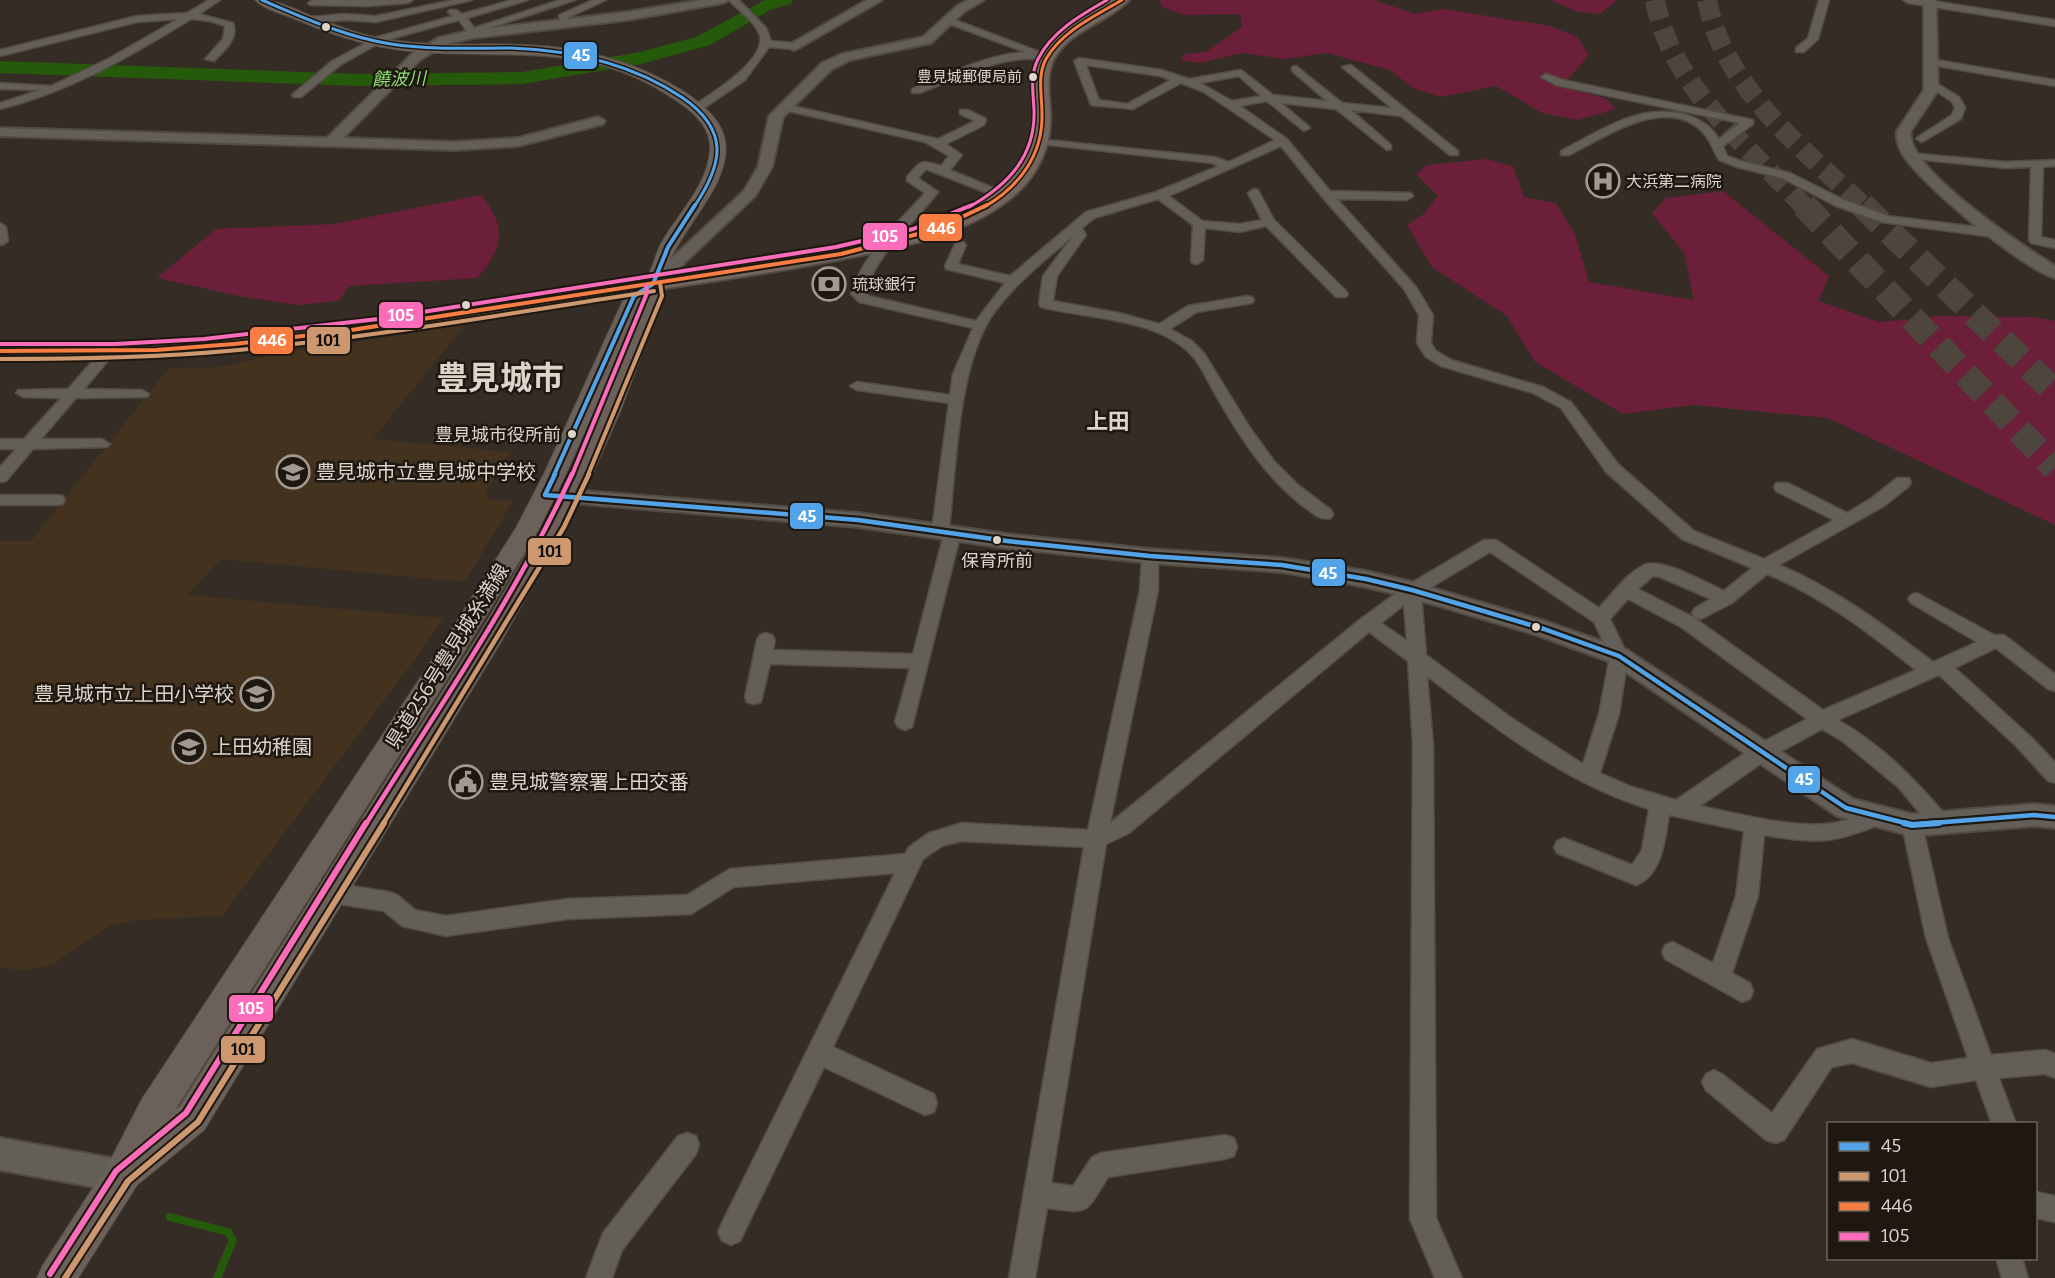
<svg xmlns="http://www.w3.org/2000/svg" width="2055" height="1278" viewBox="0 0 2055 1278" font-family="Bitter,'Noto Sans JP',serif">
<style>
.built{fill:#43321e}
.green{fill:#6b1f39}
.lines{fill:none;stroke-linecap:round;stroke-linejoin:round}
.stream{stroke:#265a0b;stroke-width:8}
.river{fill:#265a0b;fill-rule:evenodd}
.motorway-tunnel-far1{stroke:#4e463e;stroke-width:20;stroke-dasharray:20 10;stroke-linecap:butt}
.motorway-tunnel{stroke:#4e463e;stroke-width:26;stroke-dasharray:26 13;stroke-linecap:butt}
.minor-casing{stroke:#524b43;stroke-width:3}
.tertiary-casing{stroke:#524b43;stroke-width:4}
.secondary-casing{stroke:#524b43;stroke-width:2}
.primary-casing{stroke:#524b43;stroke-width:4}
.minor{fill:#645e58;fill-rule:evenodd}
.tertiary{fill:#645e58;fill-rule:evenodd}
.secondary{fill:#6b615a;fill-rule:evenodd}
.primary{fill:#73645c;fill-rule:evenodd}
.bus-1-far3-casing{stroke:#1e1810;stroke-width:6}
.bus-1-far2-casing{stroke:#1e1810;stroke-width:8}
.bus-1-far1-casing{stroke:#1e1810;stroke-width:9}
.bus-1-casing{stroke:#1e1810;stroke-width:10}
.bus-2-far2-casing{stroke:#1e1810;stroke-width:8}
.bus-2-far1-casing{stroke:#1e1810;stroke-width:9}
.bus-2-casing{stroke:#1e1810;stroke-width:10}
.bus-3-far1-casing{stroke:#1e1810;stroke-width:6}
.bus-3-casing{stroke:#1e1810;stroke-width:8}
.bus-4-far3-casing{stroke:#1e1810;stroke-width:6}
.bus-4-far2-casing{stroke:#1e1810;stroke-width:8}
.bus-4-far1-casing{stroke:#1e1810;stroke-width:9}
.bus-4-casing{stroke:#1e1810;stroke-width:10}
.bus-1-far3{stroke:#53a3e8;stroke-width:3}
.bus-1-far2{stroke:#53a3e8;stroke-width:4}
.bus-1-far1{stroke:#53a3e8;stroke-width:4.5}
.bus-1{stroke:#53a3e8;stroke-width:6}
.bus-2-far2{stroke:#cd976f;stroke-width:4}
.bus-2-far1{stroke:#cd976f;stroke-width:4.5}
.bus-2{stroke:#cd976f;stroke-width:6}
.bus-3-far1{stroke:#f77d43;stroke-width:3}
.bus-3{stroke:#f77d43;stroke-width:4}
.bus-4-far3{stroke:#fb6dba;stroke-width:3}
.bus-4-far2{stroke:#fb6dba;stroke-width:4}
.bus-4-far1{stroke:#fb6dba;stroke-width:4.5}
.bus-4{stroke:#fb6dba;stroke-width:6}
.bus-dot{fill:#ddd4ca;stroke:#1e1810;stroke-width:2}
.labels{text-anchor:middle;stroke-width:5;stroke-linejoin:round;paint-order:stroke}
.far-bus-label{font-size:15px;fill:#ddd4ca;stroke:#1e1810;text-anchor:end}
.far-poi-label{font-size:16px;fill:#ddd4ca;stroke:#1e1810;text-anchor:start}
.far-water-label{font-size:18px;font-style:italic;fill:#8cda72;stroke:#1e1810}
.bus-label{font-size:18px;fill:#ddd4ca;stroke:#1e1810;text-anchor:end}
.poi-label{font-size:20px;fill:#ddd4ca;stroke:#1e1810;text-anchor:start}
.street-label{font-size:20px;fill:#ddd4ca;stroke:#1e1810}
.quarter-label{font-size:22px;font-weight:bold;fill:#ddd4ca;stroke:#1e1810}
.town-label{font-size:32px;font-weight:bold;fill:#ddd4ca;stroke:#1e1810}
.line-badge{stroke:#1e1810;stroke-width:2}
.badge-label{font-size:16px;text-anchor:middle;font-weight:bold;fill:#fff}
.pale-badge-label{font-size:16px;text-anchor:middle;font-weight:bold;fill:#111}
</style>
<rect width="100%" height="100%" fill="#352d25"/>
<path class="built" d="M465,325L373,439L511,452L486,492L488,498L493,500L513,501L465,582L221,559L188,595L443,618L421,651L222,916L137,920L109,926L53,964L27,970L0,968V541H31L169,368L220,367L284,353Z"/>
<path class="green" d="M1160,0H1374L1415,14L1444,9L1550,26L1577,37L1589,55L1561,87L1605,98L1616,109L1578,120L1542,113L1496,86L1441,97L1413,88L1390,70L1327,53L1283,59L1243,53L1199,63L1180,60L1185,54L1206,52L1242,27L1240,14L1185,15L1162,7Z
M1551,0H1617L1600,14L1578,12Z
M1486,159L1513,166L1524,197L1556,203L1575,234L1589,282L1694,300L1684,253L1652,213L1666,198L1723,191L1829,276L1819,301L1879,322L1943,316L2034,317L2055,321V525L1828,418L1693,405L1623,414L1535,362L1507,316L1432,267L1407,225L1425,213L1438,196L1416,174L1427,165Z
M481,195C507,226 504,249 477,278L350,286L338,301L299,305L244,297L157,278L216,229L334,224Z"/>
<g class="lines">
<path class="stream" d="M170,1217L228,1232L233,1240L217,1278"/>
<path class="river" d="M765,0H793L790,4L770,10L710,45L641,64L522,84L358,86L0,73V61L358,74L522,72L640,52L696,37Z"/>
<path class="motorway-tunnel-far1" d="M1655,0C1670,85 1748,147 1805,207
M1707,0C1723,88 1803,148 1864,207"/>
<path class="motorway-tunnel" d="M1804,205L2055,468
M1862,205L2055,392"/>
<g class="minor-casing">
<path id="minor" d="M209,0H220L199,14L233,23C239,39 224,51 214,61L205,59L223,39L225,26L210,21L191,19C131,56 69,92 0,109V103L40,90L0,89V83L51,86L108,59L178,19L137,22L0,56V50L137,16L187,13Z
M313,0H413L408,3L368,6L310,5L308,3Z
M454,0H472L376,22L345,20L309,23L304,20L309,17L345,14L376,16Z
M512,0H528L467,18L474,28L560,0H575L483,30L473,37L470,36L459,20L383,41L340,65L301,97H293L292,95L332,61L377,37L453,16L448,12L450,10H456L462,14Z
M593,0H606L567,18V25H561L559,15Z
M729,0H739L766,28L771,41L793,43L798,46L793,49L769,47L745,80L701,110H693V106C711,94 773,57 758,31C752,19 738,10 729,0Z
M1819,0H1829L1818,39L1804,52H1796V48L1808,38Z
M1903,0H1926L2055,20V26L1908,3Z
M944,18H950L1053,57L1048,60C1004,53 959,77 920,93H912V89C948,74 986,55 1025,52L944,22Z
M1079,58L1162,70L1189,79L1241,70L1273,95L1327,101L1292,71V67L1296,66L1342,103L1392,108L1342,67L1351,65L1458,151V155H1450L1401,116L1351,110L1391,145V149L1387,150L1336,109L1281,103L1308,126L1310,128L1304,131L1267,101L1240,106L1287,139L1330,191L1411,193L1413,196L1407,200L1337,199L1416,287L1433,315L1431,343L1436,351L1451,360L1543,387L1571,402L1618,464L1694,531L1764,559L1834,520L1776,491L1774,487L1776,483H1788L1847,513L1872,498L1897,478H1909L1911,482L1909,486L1884,506L1779,565C1836,589 1884,625 1933,662L1977,642L1911,603L1908,599L1911,595L1917,593L1994,635H2004L2055,674V691L2048,689L1996,648L1955,668L2031,737L2055,762V783L2048,781L2017,747L1939,675L1838,720C1882,745 1915,779 1947,817L1950,823L1947,829L1940,832L1933,829L1898,787L1841,740L1822,729L1769,758L1700,806C1741,814 1803,832 1843,821C1855,819 1866,811 1878,807L1885,810L1888,816L1885,822C1835,844 1818,844 1764,835L1758,896L1732,973L1750,983L1753,991L1750,999L1742,1002L1665,959L1662,952L1665,945L1673,942L1713,963L1736,896L1744,831L1669,815C1665,839 1662,876 1636,885L1557,853L1554,847L1557,841L1564,838L1632,865L1642,850L1649,809C1565,783 1496,729 1427,676L1433,744L1436,1218L1462,1278H1435L1410,1219L1413,744L1408,661L1369,632L1129,833L1106,844L1051,1183L1073,1186L1092,1157L1101,1153L1225,1135L1234,1138L1237,1147L1234,1156L1225,1159L1108,1177C1085,1214 1090,1214 1047,1208L1035,1278H1009L1084,847L962,841L942,846L923,859L833,1047L934,1094L937,1103L934,1112L925,1115L824,1067L740,1241L731,1245L722,1241L718,1232L722,1223L895,873L734,887L691,914L568,919L446,936L402,926L384,911L333,903L325,900L322,893L325,886L333,883L389,892L397,895L415,910L446,916L568,899L687,895L730,869L905,854L909,847L929,833L962,823L1088,830L1140,590L1142,556L1144,552H1156L1158,556V590L1110,823L1362,618L1406,586L1484,540H1496L1599,608C1612,594 1626,574 1644,565C1661,557 1707,583 1724,591L1752,568L1682,539L1606,472L1561,408L1533,393L1441,366L1426,357L1417,343L1419,315L1404,289L1323,198L1281,146L1169,196L1202,221L1240,224L1262,220L1248,193L1254,189L1258,190L1274,220L1346,291L1348,294L1346,297H1336L1266,226L1240,232L1205,228L1203,260L1197,264L1192,263L1191,260L1193,225L1158,199L1094,218L1082,228L1086,235L1057,276L1053,301L1119,313L1159,324L1188,306L1247,296L1252,297L1254,300L1252,303L1197,312L1170,329L1192,341L1204,353L1250,428L1274,461L1298,485L1331,510L1333,514L1331,518C1319,521 1312,512 1303,506C1266,477 1241,439 1218,399C1210,386 1204,371 1195,359C1162,318 1089,319 1041,307L1039,304L1043,276L1073,236C1044,261 1013,285 991,317C958,369 956,466 949,528H959L961,532L912,727L905,730L898,727L895,722L910,668L770,664L761,702L754,704L747,702L745,697L757,640L760,635L766,633L772,635L775,640L773,650L913,654L944,534H934L932,530L949,403L857,390L850,386L857,382L950,395L953,374L973,328L859,302L851,294C862,255 899,222 925,193L907,181V177C921,161 920,159 941,166L949,156L925,142L784,110L779,107L784,104L938,139L975,121L960,114V110H968L985,118L986,120L984,125L946,144L962,155L950,170L1010,195L1008,198H1000L926,169L918,178L938,192C914,224 876,253 865,293L869,296L976,321L1005,283L946,269L945,266L956,242H964L966,245L958,264L1010,276L1086,212L1156,192L1219,166L1212,163L1041,144L1037,143V139L1214,157L1229,162L1275,140L1204,92L1181,83L1133,109L1091,105L1074,61ZM1086,65L1160,76L1171,80L1127,104L1099,100ZM1239,76L1261,96L1232,101L1200,83ZM1490,552L1594,622L1610,656L1599,714L1583,764L1510,717L1426,655L1421,593ZM1767,574C1823,597 1869,633 1916,670L1823,710L1693,617L1638,589L1653,576L1660,577L1711,599L1695,608L1692,613L1695,618L1701,619L1732,603ZM1628,599L1681,627L1807,719L1755,746L1676,800L1632,787L1600,773L1619,714L1628,656L1610,619ZM1404,605L1407,641L1381,623Z
M1930,59L2055,80V86L1926,64V60Z
M1546,74L1563,80L1753,120V124L1723,146L1727,156L1744,162L1790,173L1844,200L1888,216L1993,229L1999,233L1993,237L1882,222L1836,206L1782,178L1737,167L1719,160C1714,152 1712,144 1706,136C1671,91 1605,137 1569,155H1561V151C1600,131 1640,102 1686,115C1700,119 1711,126 1719,139L1740,123L1556,85L1541,77Z
M1933,81L1959,97L1965,107L1961,119L1922,142L1916,139L1918,137L1952,115L1955,107L1951,101L1929,86L1928,84Z
M1909,153L2006,162L2055,160V166L2043,167L2041,237L2055,240V248L2031,243L2029,240L2031,167L2006,168L1905,158V154Z
M0,223L6,227L8,241L2,245L0,244Z
M109,347L116,351L84,389L142,390L149,394L147,397L76,398L41,439H102L110,444L107,447L33,449L6,481L0,482V467L16,449H0V439H24L61,398L23,397L16,393L18,390L68,389L104,348Z
M0,495H57L63,496L65,500L63,504L57,505H0Z
M1912,816L1919,819L1922,825L1948,938L1991,1055L2046,1050L2055,1054V1078L2045,1074L1999,1078L2016,1124H1992L1976,1080L1931,1087L1852,1063L1832,1067L1784,1140L1775,1143L1766,1140L1706,1090L1702,1082L1706,1074L1714,1070L1722,1074L1772,1113L1817,1049L1852,1039L1931,1063L1968,1058L1926,938L1902,825L1905,819Z
M687,1133L696,1136L699,1145L696,1154L622,1250L612,1278H586L603,1233L678,1136Z
M2036,1192L2055,1196V1222L2036,1218Z
M1996,1258H2022L2028,1278H2002Z"/>
</g>
<g class="tertiary-casing">
<path id="tertiary" d="M702,0H729L723,3L627,20L473,38L446,44L420,60L343,138L455,142L518,138L598,117L605,121L603,124L518,146L455,150L0,136V128L327,138L412,54L438,38L473,30L627,12Z
M867,0H882L797,49L793,50L787,46Z
M968,0H984L965,11L931,43L850,60L832,69L783,117L772,167L755,196L659,287H647L645,284L647,281L744,191L758,167L769,116L822,63L842,54L923,37L957,6Z
M1924,0H1936L1938,90L1911,131C1904,168 2025,247 2055,266V278C2024,270 1918,182 1902,153C1898,146 1896,138 1897,131L1924,90Z
M545,488L858,513L1007,534L1150,549L1282,558L1366,571L1412,582L1544,621L1627,650L1853,799L1912,814L2034,804L2055,806V828L2034,826L1912,836L1837,816L1611,662L1537,635L1412,598L1366,587L1282,572L1150,563L1007,548L858,527L538,500L535,495L538,490Z
M0,1138L122,1160L133,1165L138,1176L133,1187L122,1192L0,1170Z"/>
</g>
<g class="secondary-casing">
<path id="secondary" d="M255,0C280,0 294,9 316,18C340,27 364,36 390,40C435,47 481,43 526,45C582,47 638,62 686,93C702,104 722,120 725,141C734,192 655,248 664,294L620,412L582,497L502,640L204,1130L137,1185L78,1278H37L43,1265L109,1163L142,1099L438,651L516,528L544,474L625,296C630,288 641,287 646,280C653,269 655,254 662,242C679,213 707,186 710,151C712,130 696,114 680,103C589,38 511,61 409,51C371,47 335,36 300,21C287,15 265,10 255,0ZM644,298L598,412L560,497L484,626L180,1106L175,1110L456,665L539,529L566,474Z"/>
</g>
<g class="primary-casing">
<path id="primary" d="M1111,0H1129C1107,23 1071,29 1054,59C1046,75 1049,92 1050,109C1053,145 1038,177 1010,199C963,236 899,248 842,259C768,274 694,284 620,295C473,316 328,345 180,356C120,360 60,359 0,358V344C78,347 155,345 233,338C363,325 491,300 620,282C693,271 766,262 838,248C890,238 943,227 987,198C1017,178 1034,150 1033,114C1033,97 1029,80 1036,64C1049,33 1084,16 1111,0Z"/>
</g>
<use href="#minor" class="minor"/>
<use href="#tertiary" class="tertiary"/>
<use href="#secondary" class="secondary"/>
<use href="#primary" class="primary"/>
<g class="bus-1-far3-casing">
<path id="bus-1-far3" d="M262,0C304,18 346,37 391,44C431,50 470,48 510,48C572,50 631,63 683,98C730,131 723,164 694,207"/>
</g>
<g class="bus-1-far2-casing">
<path id="bus-1-far2" d="M653,284L668,247L695,205
M554,475L634,296L653,284"/>
</g>
<g class="bus-1-far1-casing">
<path id="bus-1-far1" d="M545,495L858,520L1007,541L1150,556L1282,565L1366,579L1412,590L1544,629L1619,656L1846,808L1909,824
M545,495L555,474
M1920,824L2034,815L2055,817"/>
</g>
<g class="bus-1-casing">
<path id="bus-1" d="M1904,823L1912,825L1939,823"/>
</g>
<g class="bus-2-far2-casing">
<path id="bus-2-far2" d="M0,359C76,359 151,358 227,351C370,338 512,313 654,291
M588,475L662,296L660,283"/>
</g>
<g class="bus-2-far1-casing">
<path id="bus-2-far1" d="M383,824L564,527L589,474"/>
</g>
<g class="bus-2-casing">
<path id="bus-2" d="M65,1278L128,1181L198,1122L384,823"/>
</g>
<g class="bus-3-far1-casing">
<path id="bus-3-far1" d="M984,207C1019,187 1043,155 1042,114C1042,95 1037,76 1046,59C1062,31 1095,16 1122,0"/>
</g>
<g class="bus-3-casing">
<path id="bus-3" d="M0,351L156,350L234,344L345,331L841,254L937,229L987,205"/>
</g>
<g class="bus-4-far3-casing">
<path id="bus-4-far3" d="M969,207C1008,185 1036,156 1034,109C1033,92 1030,75 1038,59C1052,31 1081,15 1107,0"/>
</g>
<g class="bus-4-far2-casing">
<path id="bus-4-far2" d="M0,344H116L204,339L378,319L836,247L913,229L972,205
M572,475L647,293L646,285"/>
</g>
<g class="bus-4-far1-casing">
<path id="bus-4-far1" d="M366,824C437,710 516,596 572,474"/>
</g>
<g class="bus-4-casing">
<path id="bus-4" d="M50,1274L116,1171L186,1113L366,823"/>
</g>
<use href="#bus-1-far3" class="bus-1-far3"/>
<use href="#bus-1-far2" class="bus-1-far2"/>
<use href="#bus-1-far1" class="bus-1-far1"/>
<use href="#bus-1" class="bus-1"/>
<use href="#bus-2-far2" class="bus-2-far2"/>
<use href="#bus-2-far1" class="bus-2-far1"/>
<use href="#bus-2" class="bus-2"/>
<use href="#bus-3-far1" class="bus-3-far1"/>
<use href="#bus-3" class="bus-3"/>
<use href="#bus-4-far3" class="bus-4-far3"/>
<use href="#bus-4-far2" class="bus-4-far2"/>
<use href="#bus-4-far1" class="bus-4-far1"/>
<use href="#bus-4" class="bus-4"/>
</g>
<defs>
<g id="hospital-ring" transform="scale(1.725)"><circle r="9.5" fill="#1e1810" stroke="#a29a90" stroke-width="1.5"/><path d="M-5-5h3v3.5h4V-5h3V5h-3V1.5h-4V5h-3Z" fill="#a29a90"/></g>
<g id="bank-ring" transform="scale(1.725)"><circle r="9.5" fill="#1e1810" stroke="#a29a90" stroke-width="1.5"/><path d="M-6-4H6V4H-6ZM0-2.3a2.3 2.3 0 1 0 0 4.6a2.3 2.3 0 1 0 0-4.6Z" fill="#a29a90"/></g>
<g id="school-ring" transform="scale(1.725)"><circle r="9.5" fill="#1e1810" stroke="#a29a90" stroke-width="1.5"/><path d="M0-5L7-2L0 1L-7-2ZM-4 1L0 2.5L4 1V4Q0 6-4 4Z" fill="#a29a90"/></g>
<g id="civic-ring" transform="scale(1.725)"><circle r="9.5" fill="#1e1810" stroke="#a29a90" stroke-width="1.5"/><path d="M-.6-6.5H3V-4.5H.6V-3L4-1V1h2V6H-6V1h2V-1L-.6-3ZM-1.2 2.5V6h2.4V2.5Z" fill="#a29a90"/></g>
</defs>
<g fill-rule="evenodd">
<use href="#hospital-ring" x="1603" y="181"/>
<use href="#bank-ring" x="829" y="284"/>
<use href="#school-ring" x="293" y="472"/>
<use href="#school-ring" x="257" y="694"/>
<use href="#school-ring" x="189" y="747"/>
<use href="#civic-ring" x="466" y="782"/>
</g>
<g class="bus-dot">
<circle cx="326" cy="27" r="5"/>
<circle cx="1033" cy="77" r="5"/>
<circle cx="466" cy="305" r="5"/>
<circle cx="572" cy="434" r="5"/>
<circle cx="997" cy="540" r="5"/>
<circle cx="1536" cy="627" r="5"/>
</g>
<g class="labels">
<g class="far-bus-label">
<text x="1022" y="82">豊見城郵便局前</text>
</g>
<g class="far-poi-label">
<text x="1626" y="187">大浜第二病院</text>
<text x="852" y="290">琉球銀行</text>
</g>
<g class="far-water-label">
<text transform="translate(399 79) rotate(-1)" y="6">饒波川</text>
</g>
<g class="bus-label">
<text x="561" y="441">豊見城市役所前</text>
<text x="997" y="567" text-anchor="middle">保育所前</text>
</g>
<g class="poi-label">
<text x="316" y="479">豊見城市立豊見城中学校</text>
<text x="234" y="701" text-anchor="end">豊見城市立上田小学校</text>
<text x="212" y="754">上田幼稚園</text>
<text x="489" y="789">豊見城警察署上田交番</text>
</g>
<g class="street-label">
<text transform="translate(447 656) rotate(-58)" y="7">県道256号豊見城糸満線</text>
</g>
<g class="quarter-label">
<text x="1108" y="429">上田</text>
</g>
<g class="town-label">
<text x="500" y="389">豊見城市</text>
</g>
</g>
<g class="line-badge">
<rect x="563" y="41" width="35" height="29" rx="6" fill="#53a3e8"/>
<rect x="918" y="213" width="45" height="29" rx="6" fill="#f77d43"/>
<rect x="862" y="222" width="46" height="29" rx="6" fill="#fb6dba"/>
<rect x="378" y="301" width="46" height="28" rx="6" fill="#fb6dba"/>
<rect x="249" y="326" width="45" height="29" rx="6" fill="#f77d43"/>
<rect x="306" y="326" width="45" height="29" rx="6" fill="#cd976f"/>
<rect x="789" y="502" width="35" height="28" rx="6" fill="#53a3e8"/>
<rect x="527" y="537" width="45" height="29" rx="6" fill="#cd976f"/>
<rect x="1311" y="558" width="35" height="29" rx="6" fill="#53a3e8"/>
<rect x="1787" y="765" width="34" height="29" rx="6" fill="#53a3e8"/>
<rect x="228" y="994" width="46" height="29" rx="6" fill="#fb6dba"/>
<rect x="220" y="1035" width="46" height="29" rx="6" fill="#cd976f"/>
</g>
<g class="badge-label">
<text x="581" y="61">45</text>
<text x="941" y="234">446</text>
<text x="885" y="242">105</text>
<text x="401" y="321">105</text>
<text x="272" y="346">446</text>
<text x="807" y="522">45</text>
<text x="1328" y="579">45</text>
<text x="1804" y="785">45</text>
<text x="251" y="1014">105</text>
</g>
<g class="pale-badge-label">
<text x="328" y="346">101</text>
<text x="550" y="557">101</text>
<text x="243" y="1055">101</text>
</g>
<rect x="1827" y="1122" width="210" height="138" fill="#1e1810" stroke="#6a635a" stroke-width="1.5"/>
<rect x="1839" y="1142" width="30" height="9" fill="#53a3e8" stroke="#6a635a" stroke-width="1.5"/>
<text x="1881" y="1152" font-size="18" fill="#ddd4ca">45</text>
<rect x="1839" y="1172" width="30" height="9" fill="#cd976f" stroke="#6a635a" stroke-width="1.5"/>
<text x="1881" y="1182" font-size="18" fill="#ddd4ca">101</text>
<rect x="1839" y="1202" width="30" height="9" fill="#f77d43" stroke="#6a635a" stroke-width="1.5"/>
<text x="1881" y="1212" font-size="18" fill="#ddd4ca">446</text>
<rect x="1839" y="1232" width="30" height="9" fill="#fb6dba" stroke="#6a635a" stroke-width="1.5"/>
<text x="1881" y="1242" font-size="18" fill="#ddd4ca">105</text>
</svg>
